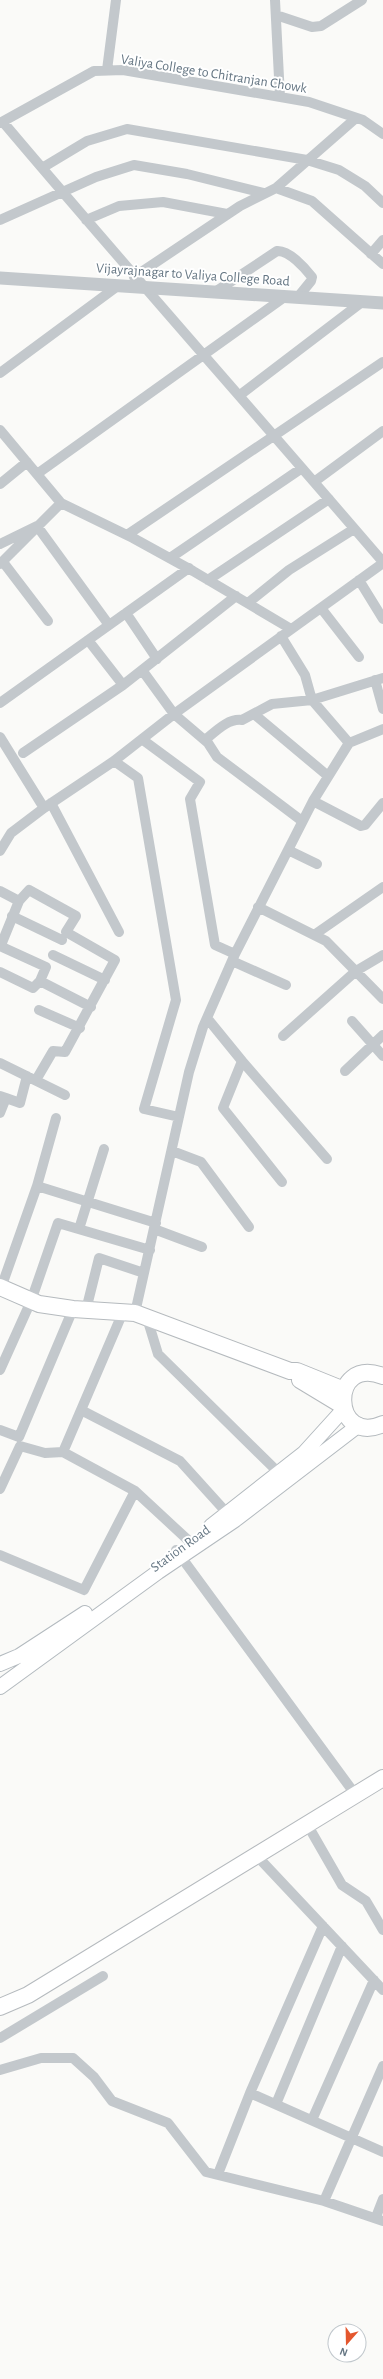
<svg xmlns="http://www.w3.org/2000/svg" width="383" height="2379" viewBox="0 0 383 2379" font-family="'Alegreya Sans',sans-serif">
<style>
.lines{fill:none;stroke-linecap:round;stroke-linejoin:round}
.secondary-casing{stroke:#b3babf;stroke-width:16}
.primary-casing{stroke:#b5babe;stroke-width:18}
.minor{stroke:#c3c8cc;stroke-width:10}
.tertiary{stroke:#c3c8cc;stroke-width:13}
.secondary{stroke:#fff;stroke-width:14}
.primary{stroke:#fff;stroke-width:16}
.labels{text-anchor:middle;stroke-width:4;stroke-linejoin:round;paint-order:stroke}
.street-label{font-size:14px;fill:#657683;stroke:#fff}
</style>
<rect width="100%" height="100%" fill="#fafaf8"/>
<g class="lines">
<g class="secondary-casing">
<path id="secondary" d="M211,1526L304,1453L343,1410
M0,1664L19,1656L85,1613
M0,1687L158,1572L235,1520L359,1425"/>
</g>
<g class="primary-casing">
<path id="primary" d="M0,1287L39,1304L73,1309L135,1313L290,1371H297L344,1390
M383,1376C328,1355 332,1447 383,1424
M300,1380L343,1406
M0,2007L28,1995L383,1778"/>
</g>
<path class="minor" d="M275,0L280,97
M276,15L312,27L321,26L362,0
M107,70L116,0
M3,122C128,270 257,415 383,562
M0,123L94,71L123,70L309,102L363,120L383,134
M42,168L87,141L127,129L307,160L339,170L365,186L383,203
M276,188L356,118
M0,220L96,177L134,165L187,174L264,193
M86,220L119,206L163,202L227,214
M371,254L383,240
M134,277L240,206L276,188L312,201L383,264
M215,292L277,251C289,250 305,268 312,277L311,281L298,297
M0,373L119,285
M240,395L362,302
M0,430L61,503L133,538L193,571L291,629
M37,474L286,296
M314,482L383,431
M0,484L27,462
M127,535L383,362
M0,544L37,526L109,625
M170,558L302,468
M3,562L48,621
M0,564L61,503
M208,580L329,499
M359,580L383,619
M248,603L289,570L354,529
M321,608L359,657
M126,613L157,659
M281,636L305,675L312,700L349,743
M88,640L123,685
M142,670L174,714L208,743L217,757L302,821
M375,680L383,709
M0,703L189,568
M254,714L328,776
M0,737L44,808
M143,740L200,782L190,799L215,945L235,954
M205,740C215,732 228,718 242,720L272,704L312,700L383,678
M23,753L123,685L236,596
M114,761L138,778L176,1000L144,1109L179,1117
M313,801L361,826L365,825L383,803
M51,803L119,932
M288,850L317,864
M0,851L11,833L44,808L114,761L174,714L383,563
M0,891L19,901L29,890L76,916L66,932L115,960L65,1052L53,1051L36,1080
M258,907L326,941L383,999
M12,916L62,940
M314,935L383,887
M1,945L19,901
M0,946L46,967L40,981L91,1007
M53,955L105,980
M232,961L286,985
M0,972L33,988L40,981
M39,1010L80,1028
M207,1018L242,1061L223,1108L282,1182
M352,1021L383,1056
M283,1036L356,971L383,955
M242,1061L327,1159
M0,1063L65,1095
M345,1071L383,1035
M6,1098L20,1103L27,1076
M0,1113L6,1098L0,1096
M172,1151L201,1162L249,1227
M37,1186L56,1118
M79,1229L104,1149
M154,1229L202,1247
M1,1288L37,1186L156,1223
M86,1310L99,1258L144,1273
M135,1313L189,1072L203,1027L235,954L313,801L349,743L383,729
M147,1318L158,1354L280,1474
M0,1370L31,1301L58,1223L150,1250
M81,1410L180,1461L227,1513
M0,1430L19,1437L73,1309
M63,1452L123,1312
M0,1489L20,1446L45,1453L63,1452L135,1491L189,1541
M176,1550L355,1794
M0,1555L84,1590L135,1491
M307,1824L342,1885L366,1901L383,1930
M256,1855L383,1990
M0,2038L103,1976
M0,2070L41,2058H73L94,2077L112,2101L168,2123L206,2172L324,2201L383,2221
M250,2093L323,1926
M276,2104L342,1946
M312,2120L374,1980
M218,2174L250,2093L383,2152
M324,2201L383,2066
M376,2217L383,2199"/>
<path class="tertiary" d="M0,278L383,303"/>
<use href="#secondary" class="secondary"/>
<use href="#primary" class="primary"/>
</g>
<g class="labels">
<g class="street-label">
<text transform="translate(214 73) rotate(9)" y="5">Valiya College to Chitranjan Chowk</text>
<text transform="translate(193 274) rotate(4)" y="5">Vijayrajnagar to Valiya College Road</text>
<text transform="translate(180 1548) rotate(-36)" y="5">Station Road</text>
</g>
</g>
<g transform="translate(347 2343) rotate(200)"><circle r="19" fill="#ffffff" stroke="#c1c8cd"/>
<path d="M0-3L7 15L0 10L-7 15Z" fill="#e4572e"/>
<text y="-6" font-size="11" font-weight="bold" text-anchor="middle" fill="#657683">N</text>
</g>
</svg>
